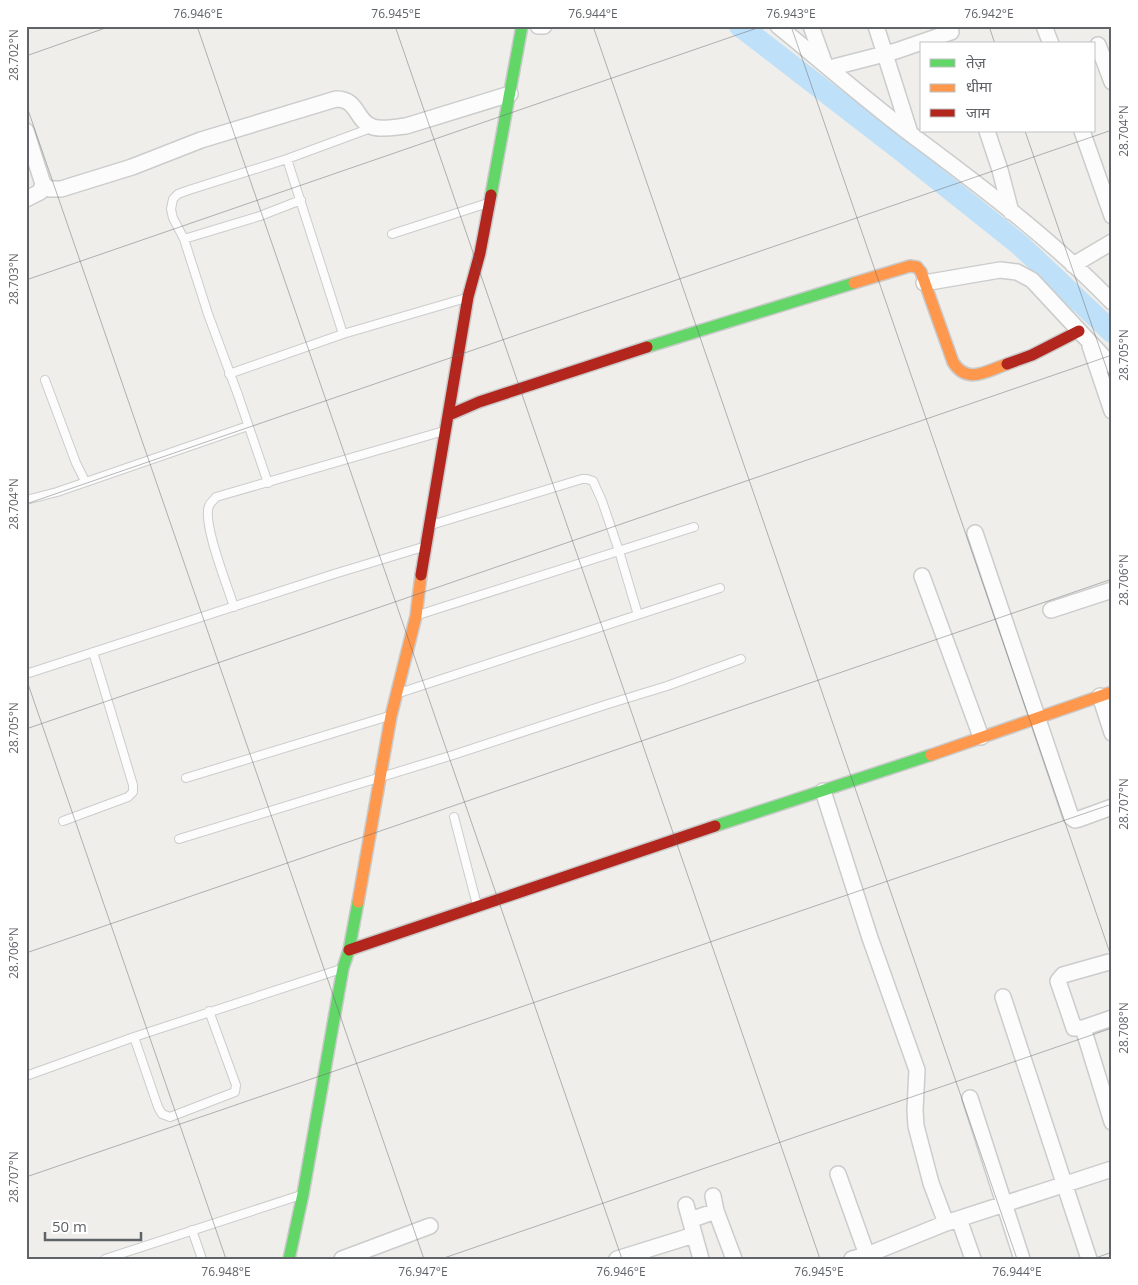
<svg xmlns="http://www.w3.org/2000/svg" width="1138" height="1285" viewBox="0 0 1138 1285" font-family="'Open Sans','Noto Sans Devanagari',sans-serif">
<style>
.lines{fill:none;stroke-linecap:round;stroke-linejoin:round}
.river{stroke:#bfe0f9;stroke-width:22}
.lane-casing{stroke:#cbcccc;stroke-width:10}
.street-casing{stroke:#cbcccc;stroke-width:18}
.fast-casing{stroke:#cacacb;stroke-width:14}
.slow-casing{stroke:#cacacb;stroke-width:14}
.jam-casing{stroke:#cacacb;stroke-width:14}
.lane{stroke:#fdfcfc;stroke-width:8}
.street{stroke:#fdfcfc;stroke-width:15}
.fast{stroke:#63d668;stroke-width:11}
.slow{stroke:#ff974d;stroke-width:11}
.jam{stroke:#b3261e;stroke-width:11}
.ticks{fill:none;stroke:#5f6368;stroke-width:1;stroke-opacity:0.45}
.neatline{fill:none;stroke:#5f6368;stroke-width:2}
.ticks-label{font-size:12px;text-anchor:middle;fill:#5f6368}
</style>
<rect width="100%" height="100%" fill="#efeeea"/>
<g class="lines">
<path class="river" d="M740,26L901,150L1020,245L1112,332"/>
<g class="lane-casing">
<path id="lane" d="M287,159L343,334
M392,234L488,203
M184,239L260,216L301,200
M229,374L343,334L466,298
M45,380L76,463L85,481
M268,483L238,395L208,314L184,239L173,218L171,209L173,199L178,194L189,190L287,159L371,128
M26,500L57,492L248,426
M431,525L582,479H587L593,481L602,501L619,551L638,615
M234,607C228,587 202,523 209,506C210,503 214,500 216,497L444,431
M418,615L694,527
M26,674L334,574L423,547
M399,693L720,588
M186,778L389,716
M454,817L477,905
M63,821L128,797L133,792V785L93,652
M179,839L453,755L605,705L667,686L741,659
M134,1037L158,1107L162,1114L170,1117L235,1092L236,1085L209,1011
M26,1076L134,1037L341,969
M192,1230L202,1259
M105,1259L301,1195"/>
</g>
<g class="street-casing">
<path id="street" d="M538,26H544
M778,26C825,64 871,105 920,141C987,191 1054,242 1112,302
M811,26L824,62
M876,26L910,133
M1044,26L1051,44
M1098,45L1112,82
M830,68L896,51L951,32
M26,131L43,184L49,189H61L132,167L201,140L336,99C359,99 355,121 373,127C382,130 396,127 406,126L510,94
M987,131L1000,170L1011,212
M1082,131L1112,216
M26,199L40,192L43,184
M1073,265L1112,242
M924,283L1000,270L1017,272L1032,280L1112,366
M1090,346L1112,411
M975,533L1071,817L1075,820L1079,819L1112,807
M922,576L981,737
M1051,610L1112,590
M1100,696L1112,733
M823,791L870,938L917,1070L915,1110L916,1126L931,1183L946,1223
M1109,962L1063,975L1058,981L1074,1028H1083L1112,1018
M1003,997L1089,1259
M1083,1028L1112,1122
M970,1098L1022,1259
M838,1174L867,1255
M713,1196L716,1211L734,1259
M686,1205L701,1259
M959,1219L973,1259
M690,1220L716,1211
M342,1259L430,1226
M617,1259L694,1235
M852,1259L867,1255L946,1223L1112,1169"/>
</g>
<g class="fast-casing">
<path id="fast" d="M491,195L522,26
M647,347L854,283
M715,826L931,755
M289,1259L303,1194L343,968L349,950L358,902"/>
</g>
<g class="slow-casing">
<path id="slow" d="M854,283L910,266L917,267L921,272L953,362C967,385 987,371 1007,364
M931,755L1112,692
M358,902L391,716L416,616L421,575"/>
</g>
<g class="jam-casing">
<path id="jam" d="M1007,364L1032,355L1079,331
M449,415L479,402L647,347
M421,575L468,297L480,253L491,195
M349,950L715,826"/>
</g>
<use href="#lane" class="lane"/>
<use href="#street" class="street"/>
<use href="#fast" class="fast"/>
<use href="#slow" class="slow"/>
<use href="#jam" class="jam"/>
</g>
<path class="ticks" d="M197,26L622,1259M395,26L820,1259M593,26L1017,1259M791,26L1112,959M989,26L995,44M26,56L111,26M26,104L424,1259M1025,131L1112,384M26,280L763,26M26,504L1112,130M26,678L226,1259M26,729L1112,355M26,953L1112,579M26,1177L1112,804M26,1253L28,1259M441,1259L1112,1028M1093,1259L1112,1252"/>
<rect width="1138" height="1285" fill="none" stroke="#ffffff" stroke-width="55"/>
<rect x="920" y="42" width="175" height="90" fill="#ffffff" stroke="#bfc1c3"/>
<rect x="930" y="59" width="25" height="8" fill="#63d668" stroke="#bfc1c3"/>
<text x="966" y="68" font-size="15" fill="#5f6368">तेज़</text>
<rect x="930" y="84" width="25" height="8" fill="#ff974d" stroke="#bfc1c3"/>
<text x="966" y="92" font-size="15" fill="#5f6368">धीमा</text>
<rect x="930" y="109" width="25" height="8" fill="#b3261e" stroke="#bfc1c3"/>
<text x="966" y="118" font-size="15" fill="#5f6368">जाम</text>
<path d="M45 1232v8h96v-8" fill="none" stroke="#5f6368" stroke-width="2.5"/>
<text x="52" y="1232" font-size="15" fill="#5f6368" stroke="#ffffff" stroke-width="4" paint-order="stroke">50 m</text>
<rect x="28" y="28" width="1082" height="1230" class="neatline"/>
<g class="ticks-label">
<text x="198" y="18">76.946°E</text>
<text x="396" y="18">76.945°E</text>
<text x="593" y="18">76.944°E</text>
<text x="791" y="18">76.943°E</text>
<text x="989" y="18">76.942°E</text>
<text transform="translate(14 55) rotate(-90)" y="4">28.702°N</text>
<text transform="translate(1124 131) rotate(-90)" y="4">28.704°N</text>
<text transform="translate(14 279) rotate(-90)" y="4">28.703°N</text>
<text transform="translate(1124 355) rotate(-90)" y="4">28.705°N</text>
<text transform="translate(14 504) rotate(-90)" y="4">28.704°N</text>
<text transform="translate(1124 580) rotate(-90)" y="4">28.706°N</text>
<text transform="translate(14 728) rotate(-90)" y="4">28.705°N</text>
<text transform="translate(1124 804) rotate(-90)" y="4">28.707°N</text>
<text transform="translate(14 953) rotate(-90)" y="4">28.706°N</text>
<text transform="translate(1124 1028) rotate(-90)" y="4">28.708°N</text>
<text transform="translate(14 1177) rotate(-90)" y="4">28.707°N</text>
<text x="226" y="1276">76.948°E</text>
<text x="423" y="1276">76.947°E</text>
<text x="621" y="1276">76.946°E</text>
<text x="819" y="1276">76.945°E</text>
<text x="1017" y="1276">76.944°E</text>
</g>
</svg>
